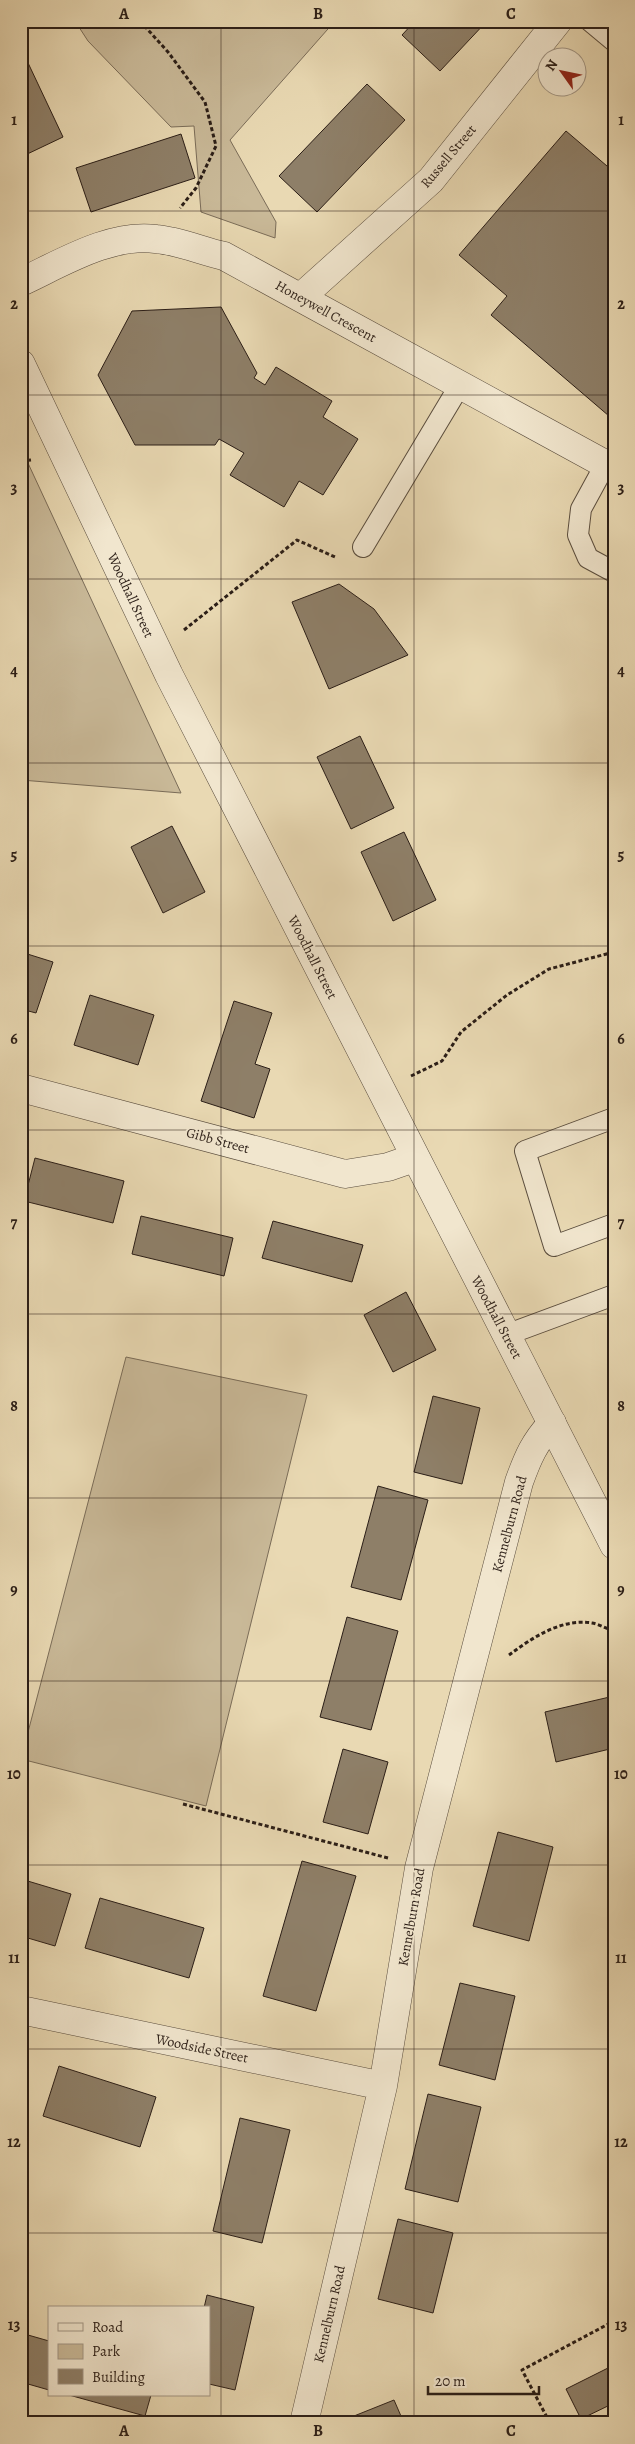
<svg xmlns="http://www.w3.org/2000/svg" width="635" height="2444" viewBox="0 0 635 2444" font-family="Alegreya,serif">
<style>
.green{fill:#c9b998;stroke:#7a6c58}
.building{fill:#8e7f68;stroke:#2b1e17}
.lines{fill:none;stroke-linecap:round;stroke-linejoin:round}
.service-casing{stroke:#5a4d3e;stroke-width:22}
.minor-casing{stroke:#5a4d3e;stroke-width:29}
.tertiary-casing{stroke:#5a4d3e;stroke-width:29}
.path{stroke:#2b1e17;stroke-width:3;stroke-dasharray:4 2.5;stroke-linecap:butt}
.service{stroke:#f1e6ce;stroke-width:20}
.minor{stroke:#f1e6ce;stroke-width:28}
.tertiary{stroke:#f1e6ce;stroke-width:28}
.grid{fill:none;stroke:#2b1e17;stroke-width:1;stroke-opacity:0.55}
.labels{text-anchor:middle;stroke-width:4;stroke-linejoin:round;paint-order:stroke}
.street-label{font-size:14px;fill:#2b1e17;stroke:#f1e6ce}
.neatline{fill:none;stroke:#2b1e17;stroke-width:2}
.grid-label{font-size:16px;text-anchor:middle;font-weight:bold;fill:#2b1e17}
</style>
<rect width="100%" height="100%" fill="#e9d9b3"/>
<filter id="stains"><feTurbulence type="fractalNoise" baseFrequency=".004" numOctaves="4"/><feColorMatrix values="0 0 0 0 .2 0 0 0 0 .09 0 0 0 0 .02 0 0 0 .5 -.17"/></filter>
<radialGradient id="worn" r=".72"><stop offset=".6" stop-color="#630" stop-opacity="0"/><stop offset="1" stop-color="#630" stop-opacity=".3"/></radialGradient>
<path class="green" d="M75,21H335L230,140L276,222L275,238L201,212L194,126L171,127L88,41Z
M21,448L181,793L21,780Z
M126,1357L307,1395L206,1806L21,1759Z"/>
<path class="building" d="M415,21H487L440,71L402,35Z
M21,48L63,137L21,157Z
M367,84L405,120L317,212L279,176Z
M566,131L614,172V411L609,416L491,315L507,296L459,255Z
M181,134L195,178L91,212L76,168Z
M221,307L257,373L254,378L265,385L276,367L332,401L323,417L358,439L323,495L299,481L284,507L230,475L244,453L219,439L215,445H135L98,375L132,311Z
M339,584L374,609L408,655L329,689L292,602Z
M360,736L394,808L351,829L317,757Z
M172,826L205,892L163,913L131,847Z
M404,832L436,900L393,921L361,852Z
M21,952L53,962L36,1013L21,1009Z
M90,995L154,1015L138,1065L74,1045Z
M234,1001L272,1013L255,1064L270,1069L254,1118L201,1101Z
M35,1158L124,1181L113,1223L24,1201Z
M141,1216L233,1238L224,1276L132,1254Z
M273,1221L363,1245L352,1282L262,1258Z
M406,1292L436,1350L393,1372L364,1315Z
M433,1396L480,1408L462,1484L414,1472Z
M378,1486L428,1500L401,1600L351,1587Z
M347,1617L398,1631L371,1730L320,1717Z
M614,1696V1748L556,1762L545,1712Z
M343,1749L388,1762L368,1834L323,1822Z
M498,1832L553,1847L529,1941L473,1926Z
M302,1861L356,1876L316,2011L263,1996Z
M21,1879L71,1894L55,1946L21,1936Z
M100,1898L204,1928L189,1978L85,1948Z
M460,1983L515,1996L495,2080L439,2065Z
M21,2056L28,2058L21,2084Z
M59,2066L156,2097L140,2147L43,2116Z
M428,2094L481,2107L458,2202L405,2189Z
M240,2118L290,2130L262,2243L213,2231Z
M398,2219L453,2233L433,2313L378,2299Z
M207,2295L254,2307L235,2390L209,2384V2308H204Z
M21,2333L49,2341V2390L21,2382Z
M614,2365V2403L581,2419L566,2389Z
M69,2395H151L145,2416Z
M394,2400L404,2423H351L349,2418Z"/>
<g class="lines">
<g class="service-casing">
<path id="service" d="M590,21L614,41
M605,465L581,509L578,535L588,558L614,572
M363,547L460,385
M614,1118L525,1151L554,1246L614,1224
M506,1335L614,1295"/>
</g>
<g class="minor-casing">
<path id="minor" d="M21,282C62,263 110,233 156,239C179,241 202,251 224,256L614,469
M301,297L431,180L558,21
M21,1088L345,1174L388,1167L414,1158
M21,2010L383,2086
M304,2423L383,2086L419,1868L519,1482C528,1457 534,1443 552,1423"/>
</g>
<g class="tertiary-casing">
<path id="tertiary" d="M21,364L169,675L614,1545"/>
</g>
<path class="path" d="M140,21L168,52L205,102L216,146L196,188L180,208
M21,461L31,460
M184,630L297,540L335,557
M411,1076L442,1061L461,1032L507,995L549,969L614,952
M509,1655C532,1638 561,1618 592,1623C599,1624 607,1629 614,1631
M183,1804L388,1858
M550,2423L522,2370L614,2321"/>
<use href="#service" class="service"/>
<use href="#minor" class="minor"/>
<use href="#tertiary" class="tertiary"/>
</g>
<path class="grid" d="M221,21V2423M414,21V2423M21,211H614M21,395H614M21,579H614M21,763H614M21,946H614M21,1130H614M21,1314H614M21,1498H614M21,1681H614M21,1865H614M21,2049H614M21,2233H614"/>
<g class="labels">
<g class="street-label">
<text transform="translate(448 156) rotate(-50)" y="5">Russell Street</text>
<text transform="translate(326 311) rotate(29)" y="5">Honeywell Crescent</text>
<text transform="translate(131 595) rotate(65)" y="5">Woodhall Street</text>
<text transform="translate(313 957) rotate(63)" y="5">Woodhall Street</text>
<text transform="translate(218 1140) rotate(15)" y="5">Gibb Street</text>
<text transform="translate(497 1317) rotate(62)" y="5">Woodhall Street</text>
<text transform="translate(509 1524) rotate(-75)" y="5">Kennelburn Road</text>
<text transform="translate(411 1917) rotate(-80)" y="5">Kennelburn Road</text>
<text transform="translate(202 2048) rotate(12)" y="5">Woodside Street</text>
<text transform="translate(329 2314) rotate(-77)" y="5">Kennelburn Road</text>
</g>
</g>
<rect width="635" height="2444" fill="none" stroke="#e9d9b3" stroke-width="55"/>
<rect x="48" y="2306" width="162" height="90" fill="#f1e6ce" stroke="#a29685"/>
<rect x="58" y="2323" width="25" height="8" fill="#f1e6ce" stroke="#a29685"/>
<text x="92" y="2332" font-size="15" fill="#2b1e17">Road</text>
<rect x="58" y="2344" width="25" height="15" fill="#c9b998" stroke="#a29685"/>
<text x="92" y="2356" font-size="15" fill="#2b1e17">Park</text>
<rect x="58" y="2369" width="25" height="15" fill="#8e7f68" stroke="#a29685"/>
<text x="92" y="2382" font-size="15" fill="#2b1e17">Building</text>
<g transform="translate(562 72) rotate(303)"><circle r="24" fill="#f1e6ce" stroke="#a29685"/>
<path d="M0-4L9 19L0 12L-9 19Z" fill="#8f2418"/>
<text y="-8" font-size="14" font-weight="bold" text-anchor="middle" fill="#2b1e17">N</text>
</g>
<path d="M428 2386v8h111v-8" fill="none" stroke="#2b1e17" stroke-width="2.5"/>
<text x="435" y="2386" font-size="15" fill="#2b1e17" stroke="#f1e6ce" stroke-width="4" paint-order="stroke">20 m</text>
<rect x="28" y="28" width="580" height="2388" class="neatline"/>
<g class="grid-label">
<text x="124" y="19">A</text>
<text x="318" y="19">B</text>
<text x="511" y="19">C</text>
<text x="14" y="125">1</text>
<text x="621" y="125">1</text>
<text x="14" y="309">2</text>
<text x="621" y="309">2</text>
<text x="14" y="493">3</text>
<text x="621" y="493">3</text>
<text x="14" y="676">4</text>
<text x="621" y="676">4</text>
<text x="14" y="860">5</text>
<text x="621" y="860">5</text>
<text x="14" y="1044">6</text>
<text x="621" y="1044">6</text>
<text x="14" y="1228">7</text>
<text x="621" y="1228">7</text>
<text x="14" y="1411">8</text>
<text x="621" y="1411">8</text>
<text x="14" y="1595">9</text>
<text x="621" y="1595">9</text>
<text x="14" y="1779">10</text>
<text x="621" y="1779">10</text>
<text x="14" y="1963">11</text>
<text x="621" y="1963">11</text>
<text x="14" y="2147">12</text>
<text x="621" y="2147">12</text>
<text x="14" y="2330">13</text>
<text x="621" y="2330">13</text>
<text x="124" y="2436">A</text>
<text x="318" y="2436">B</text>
<text x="511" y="2436">C</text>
</g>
<rect width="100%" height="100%" filter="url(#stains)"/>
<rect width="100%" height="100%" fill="url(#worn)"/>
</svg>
